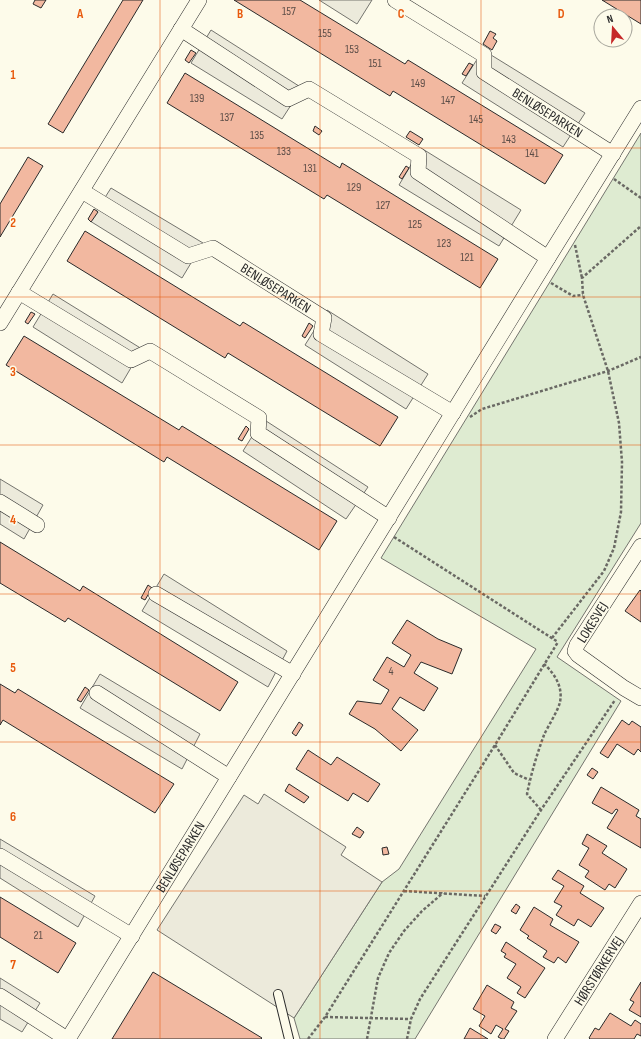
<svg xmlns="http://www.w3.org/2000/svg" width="641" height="1039" viewBox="0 0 641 1039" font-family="'Sofia Sans Condensed',sans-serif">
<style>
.green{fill:#deebd1;stroke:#74746e}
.parking{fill:#eceadb;stroke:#74746e}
.building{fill:#f2b8a0;stroke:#2b2b2b}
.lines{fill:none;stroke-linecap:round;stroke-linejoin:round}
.lane-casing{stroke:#2b2b2b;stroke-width:10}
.street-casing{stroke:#2b2b2b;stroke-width:16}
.path{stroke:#6a6964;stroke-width:2.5;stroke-dasharray:3 2;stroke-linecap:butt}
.lane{stroke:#fdfbea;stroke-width:8}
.street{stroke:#fdfbea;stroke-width:15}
.grid{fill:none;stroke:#e8590c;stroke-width:1;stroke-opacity:0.55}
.labels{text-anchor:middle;stroke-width:3;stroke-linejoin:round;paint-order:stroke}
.number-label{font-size:12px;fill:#5d4e48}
.street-label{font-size:14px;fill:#2b2b2b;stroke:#fdfbea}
.grid-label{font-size:13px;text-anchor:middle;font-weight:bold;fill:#e8590c;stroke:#fdfbea;stroke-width:3;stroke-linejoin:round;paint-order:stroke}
</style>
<rect width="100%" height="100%" fill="#fdfbea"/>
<path class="green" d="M641,133V523L557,657L621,701L415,1039H300L294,1018L382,882L399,869L536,649L381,558Z"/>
<path class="parking" d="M319,0H372L357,24Z
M211,30L302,88L282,119L191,63Z
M483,50L585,113L563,147L462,83Z
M421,148L521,210L499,246L399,185Z
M111,188L203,243L182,278L90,221Z
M53,294L142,349L122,383L33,327Z
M327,310L428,374L406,409L305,345Z
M263,419L368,487L346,519L243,451Z
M0,479L43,505L24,539L0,524Z
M164,574L287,651L268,687L142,611Z
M100,674L200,734L182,769L80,708Z
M264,794L346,847L341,855L382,882L294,1018L157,930L244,795L258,804Z
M0,839L95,896L78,927L0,878Z
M0,978L40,1003L22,1032L0,1019Z"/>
<path class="building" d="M35,0H46L41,8L33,4Z
M123,0H143L63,133L48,124Z
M234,0H300L405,64L408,60L563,155L545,184L393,91L390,96Z
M602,0H641V24Z
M490,31L496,34L493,38L497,41L492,50L483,44Z
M191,50L196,53L189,63L185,60Z
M469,63L473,65L466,76L462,74Z
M185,73L340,168L342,163L498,259L480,288L327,195L324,199L167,103Z
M315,126L322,131L319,135L313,131Z
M410,131L423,139L419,145L406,137Z
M28,157L43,166L0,237V204Z
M406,166L409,168L402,179L399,177Z
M94,209L98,212L91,222L88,219Z
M85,231L240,326L243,322L398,417L380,446L228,353L225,358L67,261Z
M31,312L35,314L28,324L25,322Z
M309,323L313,326L305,338L302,336Z
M24,336L179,430L182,426L337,521L319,550L167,457L164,462L6,365Z
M246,426L249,429L242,441L238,439Z
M0,542L80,591L83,586L238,682L220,711L68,618L65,622L0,583Z
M148,585L152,588L145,600L141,598Z
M640,590L641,591V622L625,611Z
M407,620L438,639L462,649L452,674L421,662L414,673L438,688L424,711L400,697L392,709L418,730L401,751L375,729L349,714L357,701L381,704L389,690L373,680L387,657L404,667L411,655L392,643Z
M0,684L15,693L18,689L174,784L155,813L3,720L0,725Z
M85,687L89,690L81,702L77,700Z
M622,720L629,725L632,721L641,727V752L638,749L634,755L617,744L608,758L600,753Z
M299,722L303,725L296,736L292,733Z
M308,750L331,765L337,757L380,784L368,802L353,793L348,801L296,769Z
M592,768L598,772L593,779L587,775Z
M289,784L309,797L304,803L285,791Z
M601,787L639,810L636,816L641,819V848L607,828L618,810L616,809L612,814L592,803Z
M357,827L364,832L360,838L352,834Z
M587,834L607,846L602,853L627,869L615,888L609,884L605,890L585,877L589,871L579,865L589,848L582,844Z
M387,847L389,854L383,855L382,848Z
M558,870L584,886L580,893L604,908L591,927L578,919L574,926L556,915L562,906L554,902L564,886L552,879Z
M0,897L76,943L58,973L0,937Z
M516,904L520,907L516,914L511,911Z
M534,907L553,919L550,925L579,942L566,963L558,957L554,963L543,957L547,951L527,938L529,936L520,930Z
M495,924L501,927L496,934L491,931Z
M506,942L545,968L525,998L517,993L521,987L507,978L516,964L504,957L506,954L501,951Z
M153,972L262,1038L261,1039H112Z
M641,982V1017L629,1010L634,1002L630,1000Z
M487,985L514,1002L511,1008L517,1011L505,1029L509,1031L504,1039H502L498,1037L503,1029L496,1025L491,1034L479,1026L485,1016L473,1009Z
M610,1013L631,1026L635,1020L641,1024V1036L637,1034L634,1039H590L589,1038L595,1028L599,1030Z
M470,1028L488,1039H464Z"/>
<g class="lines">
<g class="lane-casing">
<path id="lane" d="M278,994L289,1039"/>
</g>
<g class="street-casing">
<g id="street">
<path id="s1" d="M395,0L484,55V72L613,154"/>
<path d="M181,29L288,99L309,89L419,156L418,172L548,258"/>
<path id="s2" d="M82,191L188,256L213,248L324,318L321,334L453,413"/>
<path d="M19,292L131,360L150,351L259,418L258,433L389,518"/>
<path d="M0,323L199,0"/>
<path d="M0,502L37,525"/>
<path d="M641,546L577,645L575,651L578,655L624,688L641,698"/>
<path d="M156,594L293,674"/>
<path d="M97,693L229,777"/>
<path d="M0,856L132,936"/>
<path d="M0,996L67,1039"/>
<path id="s3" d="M68,1039L548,258L641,108"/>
<path id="s4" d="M555,1039L641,903"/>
</g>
</g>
<path class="path" d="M614,179L641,198
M575,245L582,278
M551,283L573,296L583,295
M470,417L482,409L608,371L641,357
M394,537L558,642
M552,638L604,571L614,548L621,512L622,462L619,423L608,371L583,295L582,278L641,226
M495,745L514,773L529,780
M541,810L527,794C531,774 537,754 544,735C548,726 558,711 560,702C563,687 555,674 544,664
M404,891L485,896
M325,1017L410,1019
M308,1039L325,1017L495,745L558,642
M367,1039L378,978L389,953L404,931L422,911L443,893
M407,1039L411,1019L420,999L541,810L615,700"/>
<use href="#lane" class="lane"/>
<use href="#street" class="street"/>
</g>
<path class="grid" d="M160,0V1039M320,0V1039M481,0V1039M0,148H641M0,297H641M0,445H641M0,594H641M0,742H641M0,891H641"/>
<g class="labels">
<g class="number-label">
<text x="289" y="15">157</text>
<text x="325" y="37">155</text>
<text x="352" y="53">153</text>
<text x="375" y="67">151</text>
<text x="418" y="87">149</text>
<text x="197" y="102">139</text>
<text x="448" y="104">147</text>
<text x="227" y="121">137</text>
<text x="476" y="123">145</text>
<text x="257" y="139">135</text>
<text x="509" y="143">143</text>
<text x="284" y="155">133</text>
<text x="532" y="157">141</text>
<text x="310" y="172">131</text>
<text x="354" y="191">129</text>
<text x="383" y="209">127</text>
<text x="415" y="228">125</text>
<text x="444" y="247">123</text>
<text x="467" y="261">121</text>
<text x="391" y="675">4</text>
<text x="38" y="939">21</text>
</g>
<g class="street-label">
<text dy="5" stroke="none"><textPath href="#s1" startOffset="197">BENLØSEPARKEN</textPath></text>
<text dy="5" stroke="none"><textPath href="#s2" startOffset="225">BENLØSEPARKEN</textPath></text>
<text transform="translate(592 622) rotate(-58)" y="5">LOKESVEJ</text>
<text dy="5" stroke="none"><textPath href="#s3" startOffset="214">BENLØSEPARKEN</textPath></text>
<text dy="5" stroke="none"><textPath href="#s4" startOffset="81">HØRSTØRKERVEJ</textPath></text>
</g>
</g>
<g class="grid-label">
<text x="80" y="18">A</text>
<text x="240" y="18">B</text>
<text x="401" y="18">C</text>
<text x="561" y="18">D</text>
<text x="13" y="79">1</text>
<text x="13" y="227">2</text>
<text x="13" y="376">3</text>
<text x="13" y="524">4</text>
<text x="13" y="672">5</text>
<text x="13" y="821">6</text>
<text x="13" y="969">7</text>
</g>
<g transform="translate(613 28) rotate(342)"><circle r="19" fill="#fdfbea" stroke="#a9a89e"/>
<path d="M0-3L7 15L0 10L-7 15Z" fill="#c62828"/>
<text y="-6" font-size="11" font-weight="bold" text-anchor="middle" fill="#2b2b2b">N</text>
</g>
</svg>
